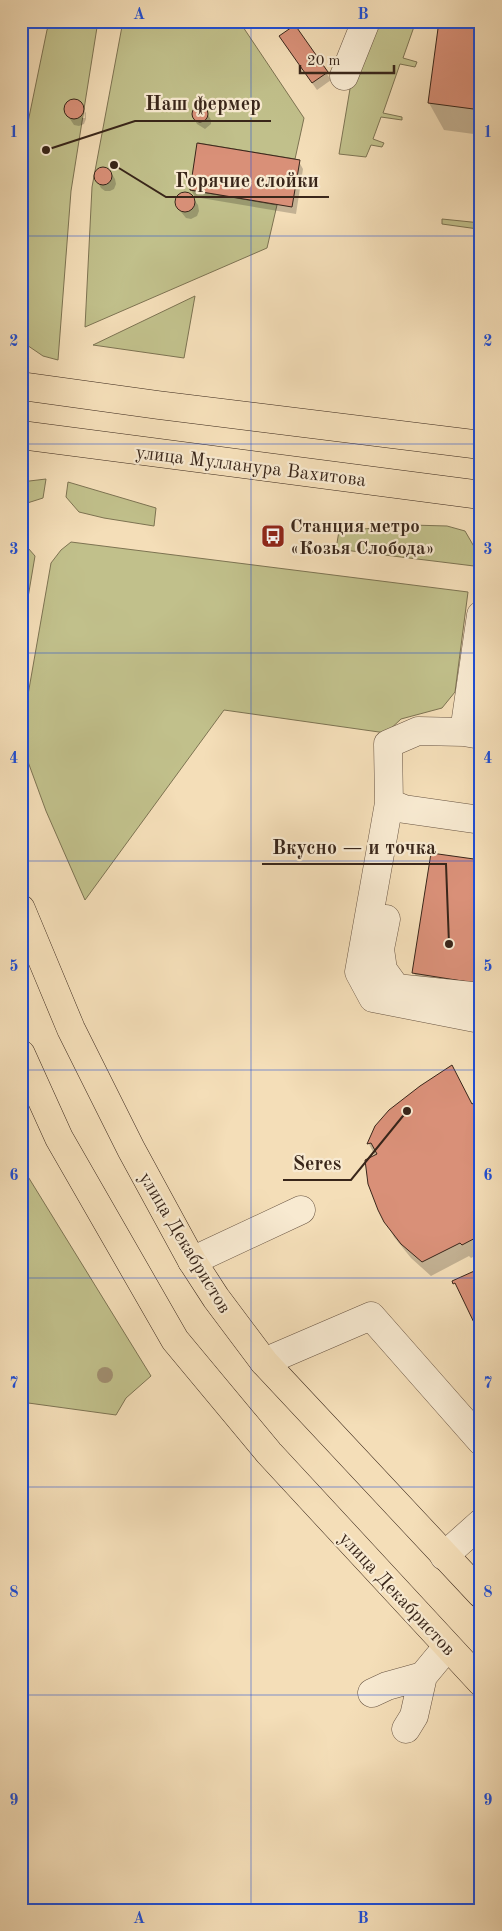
<svg xmlns="http://www.w3.org/2000/svg" width="502" height="1931" viewBox="0 0 502 1931" font-family="'Old Standard TT',serif">
<style>
.green{fill:#c1c08b;stroke:#7d7352}
.shadow{fill:#0003}
.building{fill:#d99078;stroke:#39261a}
.lines{fill:none;stroke-linecap:round;stroke-linejoin:round}
.minor-casing{stroke:#685442;stroke-width:29}
.major-casing{stroke:#39261a;stroke-width:29}
.minor{stroke:#f8ead1;stroke-width:28}
.major{stroke:#f4deb8;stroke-width:28}
.tree{fill:#a08e70}
.grid{fill:none;stroke:#1d4ed8;stroke-width:1;stroke-opacity:0.55}
.labels{text-anchor:middle;stroke-width:4.5;stroke-linejoin:round;paint-order:stroke}
.street-label{font-size:19px;fill:#39261a;stroke:#f8ead1}
.poi-label{font-size:19px;font-weight:bold;fill:#39261a;stroke:#f8ead1;text-anchor:start}
.leader{fill:none;stroke:#39261a;stroke-width:2}
.callout-dot{fill:#39261a;stroke:#f8ead1;stroke-width:2}
.callout-label{font-size:20px;text-anchor:middle;font-weight:bold;fill:#39261a;stroke:#f8ead1;stroke-width:4.5;stroke-linejoin:round;paint-order:stroke}
.neatline{fill:none;stroke:#1d4ed8;stroke-width:2}
.grid-label{font-size:16px;text-anchor:middle;font-weight:bold;fill:#1d4ed8}
</style>
<rect width="100%" height="100%" fill="#f4deb8"/>
<filter id="stains"><feTurbulence type="fractalNoise" baseFrequency=".004" numOctaves="4"/><feColorMatrix values="0 0 0 0 .2 0 0 0 0 .09 0 0 0 0 .02 0 0 0 .5 -.17"/></filter>
<radialGradient id="worn" r=".72"><stop offset=".6" stop-color="#630" stop-opacity="0"/><stop offset="1" stop-color="#630" stop-opacity=".3"/></radialGradient>
<path class="green" d="M51,21H98L71,191L58,360L43,356L21,341V156L47,30Z
M123,21H239L304,118L295,159L198,143L190,190L277,205L267,248L85,327L92,187Z
M379,21H416L403,58L417,62L415,67L400,64L383,113L402,117V120L381,117L373,139L384,143L382,147L371,145L366,157L339,154L351,83Z
M442,219L481,223V246L476,245L478,229L442,224Z
M195,296L184,358L93,345Z
M46,479L43,498L21,505V482Z
M68,482L156,508L154,526L104,518L79,512L66,497Z
M411,525L447,526L465,531L476,550L474,566L336,549L339,531Z
M21,540L35,556L21,639Z
M71,542L468,592L455,692L442,708L401,719L386,733L224,710L85,900L46,811L27,759L25,712L51,563L61,550Z
M21,1160L27,1175L151,1376L126,1398L116,1415L21,1402Z"/>
<path class="shadow" d="M481,21V135L444,130L429,103Z
M295,27L331,80L317,90L280,37Z
M72,101L78,102L82,106V118H85L84,110L86,113V119L84,124L79,126L74,125L66,113L65,108L67,103Z
M200,107L204,108L211,120V124L205,129L197,124L193,117V112Z
M199,144L299,162L303,169L296,214L195,197L191,190Z
M101,168H106L110,171L115,179L116,184L114,189L110,191H105L101,188L97,181L95,176L97,171Z
M183,193H189L198,205L199,211L197,216L191,219L186,218L177,207L176,201L178,196Z
M432,854L481,997L422,987L414,973Z
M481,1100V1253L471,1258L469,1256L431,1276L411,1258L394,1237L379,1210L375,1156L369,1144L377,1126L472,1105Z"/>
<path class="building" d="M439,21H481V110L428,103Z
M295,25L328,72L312,83L279,36Z
M64 109a10 10 0 1 1 20 0a10 10 0 1 1-20 0Z
M192 114a8 8 0 1 1 16 0a8 8 0 1 1-16 0Z
M197,143L300,160L292,207L190,190Z
M94 176a9 9 0 1 1 18 0a9 9 0 1 1-18 0Z
M175 202a10 10 0 1 1 20 0a10 10 0 1 1-20 0Z
M431,853L481,860V984L412,973Z
M452,1065L472,1104L481,1099V1235L462,1245L460,1243L422,1262L401,1244L384,1222L378,1210L368,1184L365,1160L377,1154L371,1143L367,1144L375,1126L389,1110L420,1086Z
M481,1268V1333H479L455,1283L453,1284L452,1281Z"/>
<g class="lines">
<g class="minor-casing">
<path id="minor" d="M344,76L366,21
M464,732L481,615
M481,735L464,732L418,731L388,744L389,803L404,809L481,820
M389,803L359,972L373,998L475,1018L481,1015
M386,919L380,949L383,970L396,988L481,997
M192,1261L301,1210
M264,1362L371,1316L481,1441
M444,1556L481,1523
M372,1693L387,1686L423,1676
M406,1729L414,1716L423,1676L447,1647"/>
</g>
<g class="major-casing">
<path id="major" d="M21,386L158,405L481,445
M21,435L481,495
M21,909L71,1029L131,1149L192,1261L216,1298L264,1362L481,1594
M21,1054L59,1138L175,1340L269,1453L481,1682"/>
</g>
<use href="#minor" class="minor"/>
<use href="#major" class="major"/>
</g>
<circle class="tree" cx="105" cy="1375" r="8"/>
<path class="grid" d="M251,21V1910M21,236H481M21,444H481M21,653H481M21,861H481M21,1070H481M21,1278H481M21,1487H481M21,1695H481"/>
<defs>
<g id="bus-square" transform="scale(1.25)"><rect x="-9" y="-9" width="18" height="18" rx="4" fill="#8f2418" stroke="#f8ead1"/><path d="M-5-6H5V4H4V6H2V4H-2V6H-4V4H-5ZM-3.5-4V0h7V-4ZM-3.5 1.2v1.5H-2V1.2ZM2 1.2v1.5H3.5V1.2Z" fill="#fff"/></g>
</defs>
<g fill-rule="evenodd">
<use href="#bus-square" x="273" y="536"/>
</g>
<g class="labels">
<g class="street-label">
<text transform="translate(251 465) rotate(7)" y="7">улица Мулланура Вахитова</text>
<text transform="translate(186 1242) rotate(59)" y="7">улица Декабристов</text>
<text transform="translate(398 1593) rotate(47)" y="7">улица Декабристов</text>
</g>
<g class="poi-label">
<text x="290" y="532">Станция метро<tspan x="290" dy="22">«Козья Слобода»</tspan></text>
</g>
</g>
<path class="leader" d="M46 150L135 121H271M114 165L166 197H329M449 944L446 864H262M407 1111L351 1180H283"/>
<g class="callout-dot">
<circle cx="46" cy="150" r="5"/>
<circle cx="114" cy="165" r="5"/>
<circle cx="449" cy="944" r="5"/>
<circle cx="407" cy="1111" r="5"/>
</g>
<g class="callout-label">
<text x="203" y="110">Наш фермер</text>
<text x="247" y="187">Горячие слойки</text>
<text x="354" y="854">Вкусно — и точка</text>
<text x="317" y="1170">Seres</text>
</g>
<rect width="502" height="1931" fill="none" stroke="#f4deb8" stroke-width="55"/>
<path d="M300 65v8h94v-8" fill="none" stroke="#39261a" stroke-width="2.5"/>
<text x="307" y="65" font-size="15" fill="#39261a" stroke="#f8ead1" stroke-width="4" paint-order="stroke">20 m</text>
<rect x="28" y="28" width="446" height="1876" class="neatline"/>
<g class="grid-label">
<text x="139" y="19">A</text>
<text x="363" y="19">B</text>
<text x="14" y="137">1</text>
<text x="488" y="137">1</text>
<text x="14" y="346">2</text>
<text x="488" y="346">2</text>
<text x="14" y="554">3</text>
<text x="488" y="554">3</text>
<text x="14" y="763">4</text>
<text x="488" y="763">4</text>
<text x="14" y="971">5</text>
<text x="488" y="971">5</text>
<text x="14" y="1180">6</text>
<text x="488" y="1180">6</text>
<text x="14" y="1388">7</text>
<text x="488" y="1388">7</text>
<text x="14" y="1597">8</text>
<text x="488" y="1597">8</text>
<text x="14" y="1805">9</text>
<text x="488" y="1805">9</text>
<text x="139" y="1923">A</text>
<text x="363" y="1923">B</text>
</g>
<rect width="100%" height="100%" filter="url(#stains)"/>
<rect width="100%" height="100%" fill="url(#worn)"/>
</svg>
